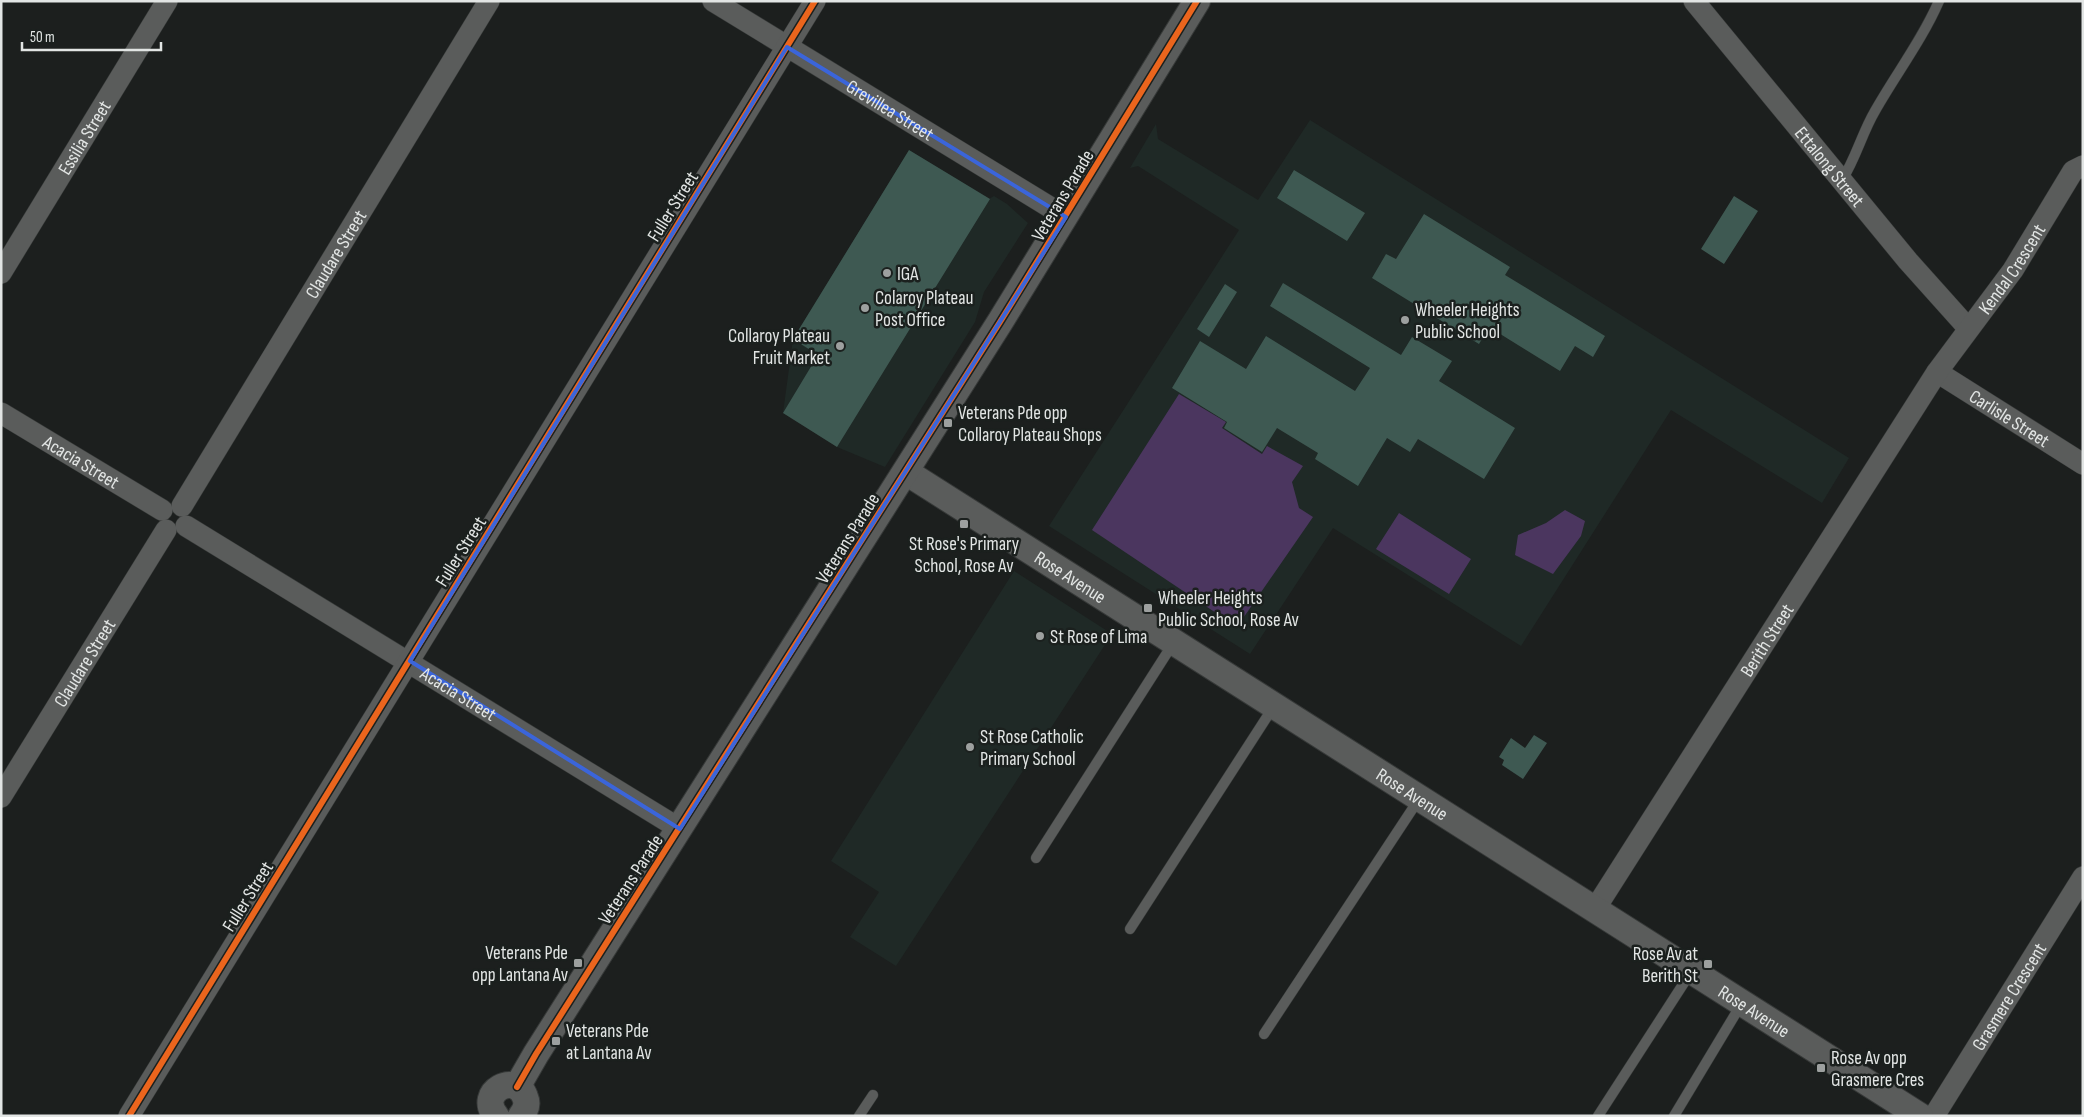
<svg xmlns="http://www.w3.org/2000/svg" width="2084" height="1117" viewBox="0 0 2084 1117" font-family="'Sofia Sans Condensed',sans-serif">
<style>
.built{fill:#1f2926}
.green{fill:#4b365f}
.building{fill:#3e5952}
.lines{fill:none;stroke-linecap:round;stroke-linejoin:round}
.service-casing{stroke:#363938;stroke-width:11}
.minor-casing{stroke:#363938;stroke-width:22}
.tertiary-casing{stroke:#363938;stroke-width:28}
.service{stroke:#5a5c5b;stroke-width:10}
.minor{stroke:#5a5c5b;stroke-width:21}
.tertiary{stroke:#5a5c5b;stroke-width:26}
.cycleway-casing{stroke:#1b201e;stroke-width:9}
.cycleway{stroke:#eb651d;stroke-width:6}
.marked{fill:none;stroke:#3b65da;stroke-width:4;stroke-linejoin:round}
.poi-dot{fill:#9da09f;stroke:#1b201e;stroke-width:2}
.labels{text-anchor:middle;stroke-width:5;stroke-linejoin:round;paint-order:stroke}
.street-label{font-size:19px;fill:#e2e5e4;stroke:#1b201e}
.poi-label{font-size:19px;fill:#e2e5e4;stroke:#1b201e;text-anchor:start}
</style>
<rect width="100%" height="100%" fill="#1c1f1e"/>
<path class="built" d="M1310,120L1849,458L1822,503L1671,410L1521,646L1333,528L1250,654L1049,526L1239,230L1138,166L1130,168L1156,124L1158,139L1258,200Z
M909,150L989,199L994,196L1007,204L1028,223L984,292L975,322L885,467L837,447L783,413L793,339Z
M1014,571L1112,634L896,966L850,937L879,892L831,861Z"/>
<path class="green" d="M1179,394L1226,422L1222,428L1262,454L1267,446L1303,466L1292,482L1299,508L1313,517L1237,627L1092,530Z
M1565,510L1585,521L1581,536L1553,574L1515,555L1518,535L1546,523Z
M1399,513L1471,559L1449,594L1376,549Z"/>
<path class="building" d="M909,150L990,199L837,447L783,413L818,355L793,339Z
M1294,170L1365,213L1347,241L1277,198Z
M1734,196L1758,211L1724,264L1701,249Z
M1424,214L1510,267L1505,275L1605,336L1593,357L1575,346L1560,371L1489,327L1479,344L1372,278L1386,254L1396,259Z
M1283,283L1401,355L1412,337L1452,361L1439,381L1515,428L1484,479L1418,439L1410,452L1387,438L1358,486L1315,459L1318,453L1277,428L1262,452L1224,428L1227,422L1172,388L1200,341L1246,369L1266,336L1355,391L1370,368L1270,306Z
M1225,284L1237,292L1209,337L1197,329Z
M1534,735L1547,743L1523,779L1502,765L1504,760L1499,757L1511,738L1525,748Z"/>
<g class="lines">
<g class="service-casing">
<path id="service" d="M1842,180C1856,158 1862,133 1875,111C1896,74 1922,40 1939,1
M1036,858L1174,642
M1130,929L1274,706
M1264,1034L1419,799
M859,1116L873,1095
M1598,1116L1691,972
M1674,1116L1742,1003"/>
</g>
<g class="minor-casing">
<g id="minor">
<path id="s1" d="M713,1L1066,217"/>
<path id="s2" d="M1694,1L1908,261L1968,328"/>
<path id="s3" d="M1,273L167,1"/>
<path id="s4" d="M1937,372L2083,464"/>
<path id="s5" d="M1,413L162,510"/>
<path id="s6" d="M182,506L489,1"/>
<path id="s7" d="M186,526L680,829"/>
<path id="s8" d="M1,797L166,530"/>
<path id="s9" d="M1595,909L1937,372L2013,270L2073,171L2083,166"/>
<path d="M129,1116L815,1"/>
<path id="s10" d="M1934,1116L2083,877"/>
</g>
</g>
<g class="tertiary-casing">
<g id="tertiary">
<path id="s11" d="M906,472L1920,1116"/>
<path d="M517,1087L536,1054L1000,322L1197,1"/>
<path d="M496,1116C476,1092 516,1071 525,1097C528,1104 526,1110 521,1116"/>
</g>
</g>
<use href="#service" class="service"/>
<use href="#minor" class="minor"/>
<use href="#tertiary" class="tertiary"/>
<g class="cycleway-casing">
<path id="cycleway" d="M517,1087L536,1054L1000,322L1197,1
M129,1116L815,1"/>
</g>
<use href="#cycleway" class="cycleway"/>
</g>
<path class="marked" d="M787,47L1066,217L680,829L410,661Z"/>
<g class="poi-dot">
<circle cx="887" cy="273" r="5"/>
<circle cx="865" cy="308" r="5"/>
<circle cx="1405" cy="320" r="5"/>
<circle cx="840" cy="346" r="5"/>
<rect x="943" y="418" width="10" height="10" rx="2.5"/>
<rect x="959" y="519" width="10" height="10" rx="2.5"/>
<rect x="1143" y="603" width="10" height="10" rx="2.5"/>
<circle cx="1040" cy="636" r="5"/>
<circle cx="970" cy="747" r="5"/>
<rect x="573" y="958" width="10" height="10" rx="2.5"/>
<rect x="1703" y="959" width="10" height="10" rx="2.5"/>
<rect x="551" y="1036" width="10" height="10" rx="2.5"/>
<rect x="1816" y="1063" width="10" height="10" rx="2.5"/>
</g>
<g class="labels">
<g class="street-label">
<text dy="7" stroke="none"><textPath href="#s1" startOffset="208">Grevillea Street</textPath></text>
<text dy="7" stroke="none"><textPath href="#s3" startOffset="159">Essilia Street</textPath></text>
<text dy="7" stroke="none"><textPath href="#s2" startOffset="214">Ettalong Street</textPath></text>
<text transform="translate(1062 195) rotate(-59)" y="7">Veterans Parade</text>
<text transform="translate(672 206) rotate(-58)" y="7">Fuller Street</text>
<text dy="7" stroke="none"><textPath href="#s6" startOffset="295">Claudare Street</textPath></text>
<text dy="7" stroke="none"><textPath href="#s9" startOffset="764">Kendal Crescent</textPath></text>
<text dy="7" stroke="none"><textPath href="#s4" startOffset="86">Carlisle Street</textPath></text>
<text dy="7" stroke="none"><textPath href="#s5" startOffset="94">Acacia Street</textPath></text>
<text transform="translate(847 538) rotate(-58)" y="7">Veterans Parade</text>
<text transform="translate(460 551) rotate(-58)" y="7">Fuller Street</text>
<text dy="7" stroke="none"><textPath href="#s11" startOffset="195">Rose Avenue</textPath></text>
<text dy="7" stroke="none"><textPath href="#s9" startOffset="319">Berith Street</textPath></text>
<text dy="7" stroke="none"><textPath href="#s8" startOffset="158">Claudare Street</textPath></text>
<text dy="7" stroke="none"><textPath href="#s7" startOffset="320">Acacia Street</textPath></text>
<text dy="7" stroke="none"><textPath href="#s11" startOffset="600">Rose Avenue</textPath></text>
<text transform="translate(630 879) rotate(-57)" y="7">Veterans Parade</text>
<text transform="translate(247 896) rotate(-58)" y="7">Fuller Street</text>
<text dy="7" stroke="none"><textPath href="#s10" startOffset="141">Grasmere Crescent</textPath></text>
<text dy="7" stroke="none"><textPath href="#s11" startOffset="1005">Rose Avenue</textPath></text>
</g>
<g class="poi-label">
<text x="897" y="280">IGA</text>
<text x="875" y="304">Colaroy Plateau<tspan x="875" dy="22">Post Office</tspan></text>
<text x="1415" y="316">Wheeler Heights<tspan x="1415" dy="22">Public School</tspan></text>
<text x="830" y="342" text-anchor="end">Collaroy Plateau<tspan x="830" dy="22">Fruit Market</tspan></text>
<text x="958" y="419">Veterans Pde opp<tspan x="958" dy="22">Collaroy Plateau Shops</tspan></text>
<text x="964" y="550" text-anchor="middle">St Rose's Primary<tspan x="964" dy="22">School, Rose Av</tspan></text>
<text x="1158" y="604">Wheeler Heights<tspan x="1158" dy="22">Public School, Rose Av</tspan></text>
<text x="1050" y="643">St Rose of Lima</text>
<text x="980" y="743">St Rose Catholic<tspan x="980" dy="22">Primary School</tspan></text>
<text x="568" y="959" text-anchor="end">Veterans Pde<tspan x="568" dy="22">opp Lantana Av</tspan></text>
<text x="1698" y="960" text-anchor="end">Rose Av at<tspan x="1698" dy="22">Berith St</tspan></text>
<text x="566" y="1037">Veterans Pde<tspan x="566" dy="22">at Lantana Av</tspan></text>
<text x="1831" y="1064">Rose Av opp<tspan x="1831" dy="22">Grasmere Cres</tspan></text>
</g>
</g>
<rect width="2084" height="1117" fill="none" stroke="#e2e5e4" stroke-width="5"/>
<path d="M22 42v8h139v-8" fill="none" stroke="#e2e5e4" stroke-width="2.5"/>
<text x="30" y="42" font-size="15" fill="#e2e5e4" stroke="#1b201e" stroke-width="4" paint-order="stroke">50 m</text>
</svg>
